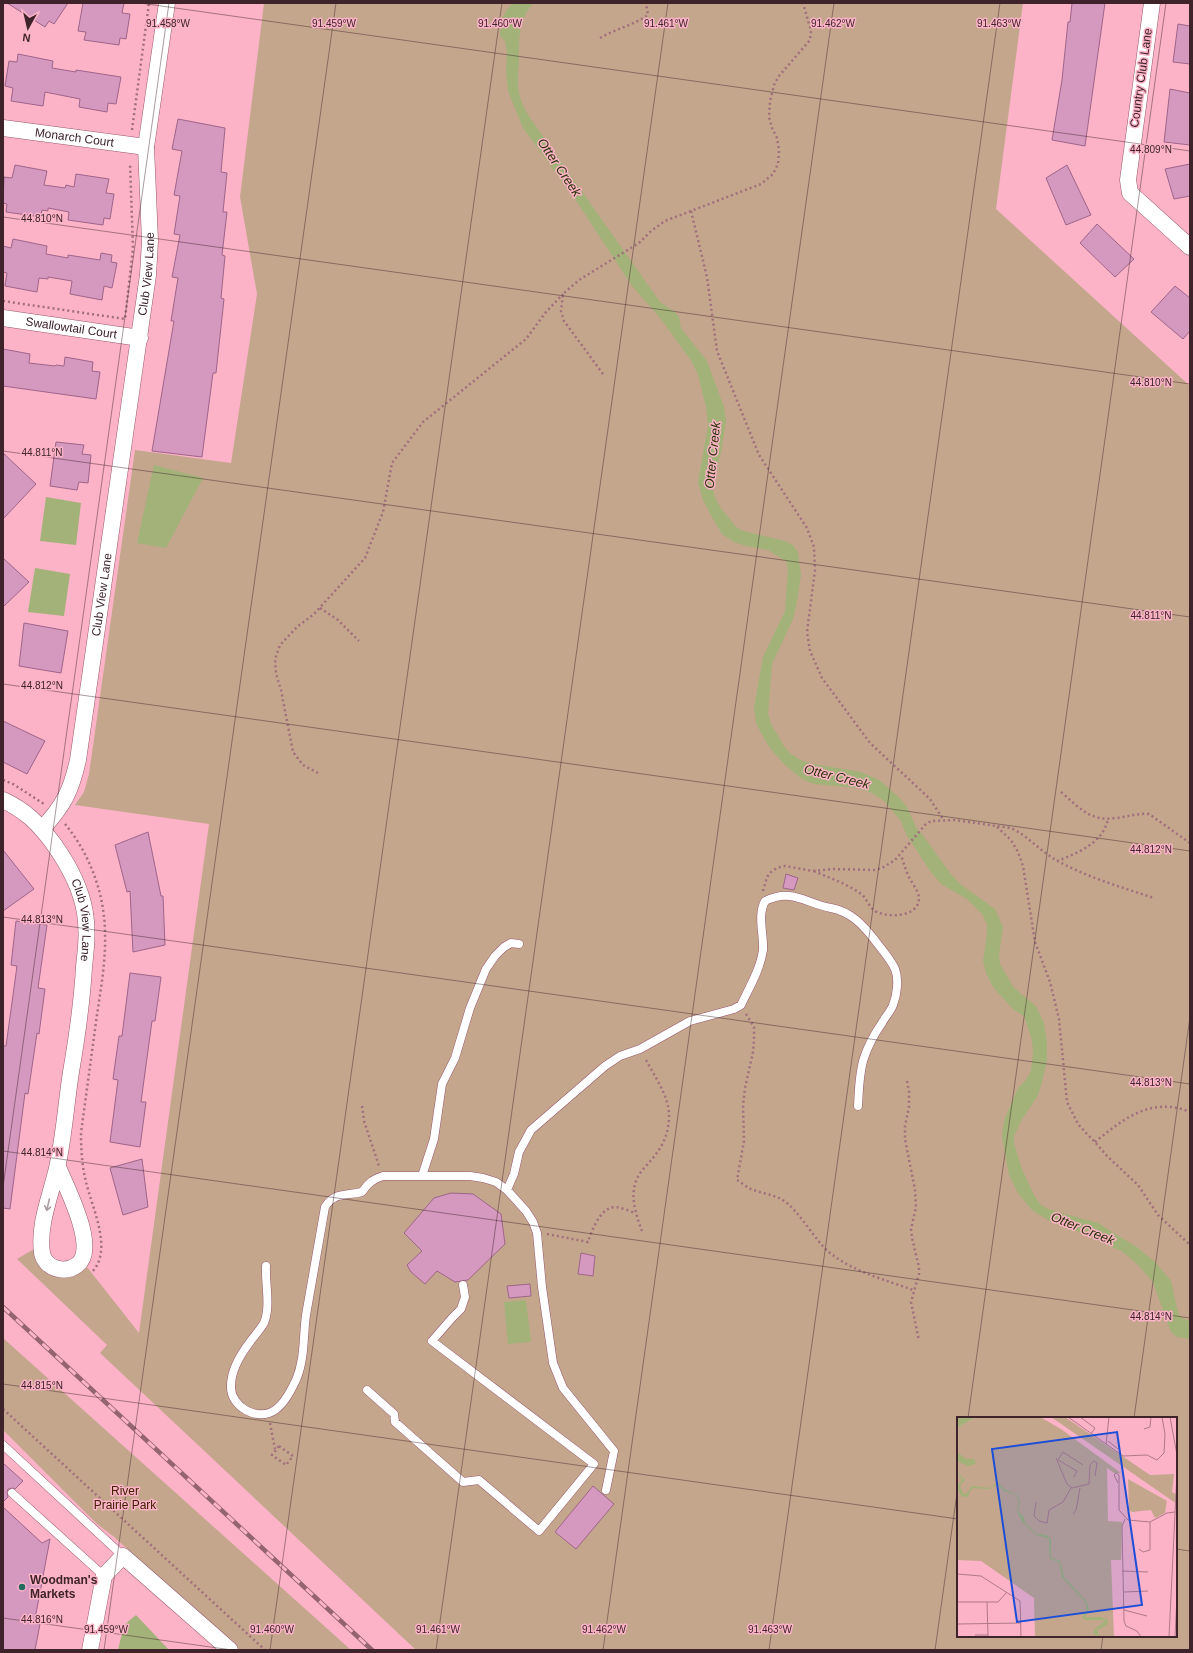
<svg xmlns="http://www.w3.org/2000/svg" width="1193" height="1653" viewBox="0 0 1193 1653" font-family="Arial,sans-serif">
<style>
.green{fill:#c4a68d;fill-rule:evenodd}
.water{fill:#a2b278}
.building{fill:#d598be;stroke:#9e658a}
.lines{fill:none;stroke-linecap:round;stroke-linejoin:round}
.lane-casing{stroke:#98586b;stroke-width:9}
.street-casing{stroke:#98586b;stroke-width:17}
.path{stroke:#a16e7c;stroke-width:2.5;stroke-dasharray:2 3;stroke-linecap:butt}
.lane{stroke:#fff;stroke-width:8}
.street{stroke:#fff;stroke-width:16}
.rail-casing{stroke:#946472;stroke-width:4.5}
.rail{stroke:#fcb3c7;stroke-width:3;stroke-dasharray:9;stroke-linecap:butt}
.oneway{stroke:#a89ca0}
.ticks{fill:none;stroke:#3e232b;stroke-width:1;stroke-opacity:0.45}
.poi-dot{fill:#22695e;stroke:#fcb3c7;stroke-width:1.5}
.labels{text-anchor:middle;stroke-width:3;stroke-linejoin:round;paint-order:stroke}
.street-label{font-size:12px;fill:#3e232b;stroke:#fcb3c7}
.park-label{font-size:12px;fill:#412000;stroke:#fcb3c7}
.poi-label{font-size:12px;font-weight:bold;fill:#3e232b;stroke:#fcb3c7;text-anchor:start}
.water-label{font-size:13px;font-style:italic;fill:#2a3305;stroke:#fcb3c7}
.inset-road{fill:none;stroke:#b07989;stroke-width:1}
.view{fill:#1d4ed8;fill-opacity:0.15;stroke:#1d4ed8;stroke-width:2}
.inset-edge{fill:none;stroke:#3e232b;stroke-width:2}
.ticks-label{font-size:10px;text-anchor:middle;fill:#3e232b;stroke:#fcb3c7;stroke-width:3;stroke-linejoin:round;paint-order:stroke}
</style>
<rect width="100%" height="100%" fill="#fcb3c7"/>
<path class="green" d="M264,3H1023L996,209L1190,386V1650H416L100,1353L107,1345L17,1259L34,1249L79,1273L87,1267L139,1333L209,824L75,805L84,792L89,774L135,450L231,463L257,294L240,197ZM958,1418H1176V1636H958Z
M3,1338L351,1650H239L113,1536L97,1524L3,1430Z"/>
<path class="water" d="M513,3H534C518,18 519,40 519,61C518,71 517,82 519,92C520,100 524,107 528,115L660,302L675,312L679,317L681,328L707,361L724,407L726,421L721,452L712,487L715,497L720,507L736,527L743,531L785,541L793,545L798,553L801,575L797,602L793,619L772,664L768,714L771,724L784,746L791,754L799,759L808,763L861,772L879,780L900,798L907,807L917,829L922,834L950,873L960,884L995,909L1003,927L999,955L1000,964L1014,988L1036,1006L1044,1023L1047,1041V1060L1041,1086L1037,1097L1022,1119L1014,1136V1143L1022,1169L1034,1195L1040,1204L1048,1209L1098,1223L1138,1248L1156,1263L1171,1281L1178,1313L1182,1318L1190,1321V1339L1177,1337L1171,1332L1153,1282L1137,1264L1123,1252L1082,1233L1051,1222L1032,1210L1018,1193L1009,1175L1002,1137L1003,1127L1005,1118L1018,1088L1026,1080L1031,1071L1033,1053L1032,1040L1024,1016L1013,1009L993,987L986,973L983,961L987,934V924L982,914L967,899L941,884L930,871L906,834L901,821L884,801L872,793L858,788L814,784L802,779L785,765L770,748L762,735L756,723L754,707L763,657L785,611L788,569L786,561L768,550L746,546L734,542L722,534L712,517L703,500L698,482L708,426L706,407L698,375L692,362L661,319L632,286L577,202L523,128L508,91L506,71L507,52L505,41L500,36C500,23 503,12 513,3Z
M154,465L203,478L166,548L137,543Z
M46,497L81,503L76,545L40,541Z
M35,568L70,574L64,616L28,612Z
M526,1300L531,1342L508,1344L504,1302Z
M136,1615L169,1650H118L124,1625Z"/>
<path class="building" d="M7,3H68L54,24L49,21L45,27Z
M83,3H124L122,13L130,14L126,39L120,38L119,45L84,40L86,32L78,31Z
M1072,3H1105L1085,146L1052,140L1062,80L1068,22H1070Z
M1178,24L1190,26V64L1173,62Z
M18,54L53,61L52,68L76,72V70L121,77L116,104L108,103L107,112L79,107L80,99L45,92L43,106L11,101L13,88L5,86L9,61L17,62Z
M1170,89L1190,93V145L1164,142Z
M178,119L225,128L221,172L227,173L223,212H227L222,255L225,256L221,298L224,299L216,373H213L202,457L152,451L174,321H171L178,278L172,277L180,235L174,234L180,196L174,195L182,151L172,149Z
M1190,164V196L1174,199L1165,169Z
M15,165L47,171L44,185L65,188L66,185L74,187L76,174L109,179L106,193L114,194L110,219L104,218L103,225L68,220L69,212L48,208V211L42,210L41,217L6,212L7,204L3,203L4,177L12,178Z
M1067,165L1091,215L1066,225L1046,178Z
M1097,224L1134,259L1115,277L1080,243Z
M13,239L47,246L46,254L68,258V255L100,260L101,253L112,255L111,262L117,263L112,288L104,286L102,300L70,294L72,281L48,277V279L39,278L37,292L5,286L7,273L3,272V246L11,248Z
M1175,286L1190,298V331L1183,339L1151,312Z
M3,349L30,354L29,363L55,366L56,365L64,366L65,357L93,362L92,371L100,372L96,399L3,386Z
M56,442L84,445L82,454L91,455L88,483L79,482L77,490L50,486Z
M3,453L36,484L3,519Z
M3,558L29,582L3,607Z
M24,623L68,631L61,673L19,666Z
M3,721L45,741L27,774L3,762Z
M148,832L161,896H163L165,945L133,952L130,891L127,892L115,845Z
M3,850L34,889L3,911Z
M786,874L798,878L794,890L783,888Z
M16,921L47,925L38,988L45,989L39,1034L37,1033L28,1094L25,1093L10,1209L3,1208V1046H6L17,966L11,965Z
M130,973L161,977L155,1021H152L141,1102H146L140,1147L110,1142L118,1080L113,1079L119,1036H122Z
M142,1159L148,1207L123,1215L110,1168Z
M451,1193L473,1194L501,1214L505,1244L468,1280L455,1282L437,1271L425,1284L411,1272L407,1265L422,1251L404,1233L434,1198Z
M581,1253L595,1256L593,1276L578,1274Z
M530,1284L531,1296L509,1298L507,1286Z
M3,1463L23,1481L15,1489L13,1488L8,1489L7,1492L8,1497L3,1502Z
M593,1486L614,1504L576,1549L555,1532Z
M3,1507L42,1543L50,1539L35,1619L37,1620V1624H40L35,1650H3Z"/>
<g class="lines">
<g class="lane-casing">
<path id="lane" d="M422,1176L434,1139L442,1084L455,1058L470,1008L486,969L495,956L504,947L511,943L519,944
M507,1190L514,1174L519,1152L531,1130L605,1066L620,1056L640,1049L690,1021L734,1009L741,1005C749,988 760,970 763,950C764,934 757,916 765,901C792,888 805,903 831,908C851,912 862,924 874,939C881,949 890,958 895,969C899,979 897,995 893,1005C891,1011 885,1017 882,1023C875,1033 868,1046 864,1058C859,1073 859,1090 858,1106
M266,1266C265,1284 271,1306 264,1323C260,1330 254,1336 250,1342C240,1355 231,1370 231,1386C230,1407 258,1422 275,1410C285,1403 291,1390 296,1380C305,1359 303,1337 306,1315C312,1279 319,1243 325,1207C334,1192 346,1196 362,1192C368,1183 373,1179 383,1176H470L483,1178L496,1182L507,1190L526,1211L533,1222L537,1233L542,1287L553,1363L563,1388L614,1451L606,1490
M367,1390L394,1414L395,1422L463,1482L479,1480L539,1531L594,1464L432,1341L452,1318L461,1309L465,1297L463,1285
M3,1445L123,1556
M12,1493L104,1576"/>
</g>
<g class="street-casing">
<g id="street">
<path d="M1152,3L1128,180L1130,193L1190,247"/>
<path id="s1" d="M3,128L146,147"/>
<path id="s2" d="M3,318L140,338"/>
<path id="s3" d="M3,800C26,811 38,823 53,843C68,864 81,887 85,913C88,931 86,949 84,967C82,1002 77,1037 71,1072C66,1104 64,1137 57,1168C51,1195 38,1224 42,1253C45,1269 65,1274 77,1265C99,1249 66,1187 58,1167"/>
<path id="s4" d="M42,829C64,805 71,791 78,760L148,275L150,241L146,147L167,3"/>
<path d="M90,1650L104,1576L123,1556L230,1650"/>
</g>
</g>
<path class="path" d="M600,38C616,29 633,25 648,15L646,3
M132,130L149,3
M691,211L707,277L717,351L759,455L807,528L814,547L815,570L807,632L810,651L822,678L870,743L930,799L943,819
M3,301L125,319L133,248L130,163
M603,374L564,321L561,311L563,294L579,280L639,243L651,231L665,221L761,184L773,174L778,164L779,150L777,138L772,128L769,117L770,101L774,85L779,76L810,40L811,31L803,3
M320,608L338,620L359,641
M318,773L303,765L293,752L281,690L276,674L275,659L280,645L298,626L314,614L365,558L383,512L392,463L423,422L526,339L546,312L563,294
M3,780L13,784L44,804
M1061,792C1079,807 1090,822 1115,818C1127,817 1137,813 1149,814L1190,843
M65,824C90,854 105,895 105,934C106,963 100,993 96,1022C91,1059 86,1096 81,1133C81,1150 82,1166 86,1182C92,1208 114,1251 91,1273
M997,827L1011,840L1018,852L1023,866L1035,942L1050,982L1059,1019L1067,1102L1078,1124L1086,1133L1095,1142L1107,1156L1138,1185L1158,1215L1190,1245
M1057,861C1078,853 1103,843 1108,819
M814,871C829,878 848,884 861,894C868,899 868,908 877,912C890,918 920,917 919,897C918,890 911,882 908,875C905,868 903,861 901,855
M763,891L767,877L771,872L777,868L785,866L813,871L832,869L875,870L882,868L895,860L925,825L931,821L955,820L1011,828C1028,836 1040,851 1056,860C1086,877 1121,887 1154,898
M746,1014L754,1027V1040L753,1052L745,1088L743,1105L744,1141L737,1180C741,1182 745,1186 749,1188C759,1193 771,1194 781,1199C799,1209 813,1239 830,1253C854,1272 886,1280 913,1290
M907,1081L909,1091V1107L905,1126V1139L915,1190L916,1207L911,1229L912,1238L919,1267V1274L911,1302L919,1341
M362,1106L364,1121L379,1166
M1095,1142C1123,1119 1152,1096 1190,1112
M642,1231C636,1215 630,1197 636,1181C640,1170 650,1163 656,1154C664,1144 669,1130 669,1117C670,1097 654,1076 645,1058
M547,1234L588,1242C591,1232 599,1212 610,1208C617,1205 629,1211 635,1213
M3,1409L265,1650
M270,1423L275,1449
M279,1446L293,1456L286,1465L272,1455Z"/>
<use href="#lane" class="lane"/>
<use href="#street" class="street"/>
<g class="rail-casing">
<path id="rail" d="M3,1307L372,1650"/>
</g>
<use href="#rail" class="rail"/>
</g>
<defs><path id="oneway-shaft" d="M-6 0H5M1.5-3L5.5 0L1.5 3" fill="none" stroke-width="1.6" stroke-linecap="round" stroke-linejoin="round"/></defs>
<use class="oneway" href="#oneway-shaft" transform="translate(48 1205) rotate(103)"/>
<path class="ticks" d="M140,3L1190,151M3,5V3M3,217L1190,384M3,451L1190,617M3,684L1190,851M3,917L1190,1084M3,1151L1190,1318M3,1187L169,3M3,1384L958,1519M968,1418L1166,3M1134,1418L1190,1017M1176,1549L1190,1551M3,1618L232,1650M104,1650L336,3M270,1650L502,3M436,1650L668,3M603,1650L834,3M769,1650L1000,3M935,1650L958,1486M1101,1650L1103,1636"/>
<circle class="poi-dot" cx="22" cy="1587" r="4"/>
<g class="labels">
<g class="street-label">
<text transform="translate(1141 78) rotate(-82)" y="4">Country Club Lane</text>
<text dy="4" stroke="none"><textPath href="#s1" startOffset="72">Monarch Court</textPath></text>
<text dy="4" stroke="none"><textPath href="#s4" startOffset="570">Club View Lane</textPath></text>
<text dy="4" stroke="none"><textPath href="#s2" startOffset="69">Swallowtail Court</textPath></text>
<text dy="4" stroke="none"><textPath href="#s4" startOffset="246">Club View Lane</textPath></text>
<text dy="4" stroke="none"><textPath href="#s3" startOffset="151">Club View Lane</textPath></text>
</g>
<g class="park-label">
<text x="125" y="1495">River<tspan x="125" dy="14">Prairie Park</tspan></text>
</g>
<g class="poi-label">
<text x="30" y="1584">Woodman's<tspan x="30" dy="14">Markets</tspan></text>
</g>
<g class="water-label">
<text transform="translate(560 167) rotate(56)" y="5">Otter Creek</text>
<text transform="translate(712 455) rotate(-84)" y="5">Otter Creek</text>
<text transform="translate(837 776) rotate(14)" y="5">Otter Creek</text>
<text transform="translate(1083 1228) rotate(22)" y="5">Otter Creek</text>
</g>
</g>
<g transform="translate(957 1417)">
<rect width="220" height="220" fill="#fcb3c7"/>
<path d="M19,0H83L104,12L164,56H157L150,51L151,104L165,105L164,143H154L157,220H78L77,181L24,144L0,143V11ZM94,0H108L193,58L217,57L215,75L220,78V87ZM171,62L210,84L208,96L198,101L194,93L175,95L172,93Z" fill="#c4a68d"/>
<path d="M0,0H19L0,11ZM0,35L9,42H17L19,47L11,49L0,44ZM0,55L8,63L3,68L6,77L10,76L15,69L33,71L41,65L47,72L60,78L63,84L61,94L67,100L68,106L80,117L89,118L94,122V141L103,144L107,160L129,184L132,192L128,200H144L151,203L150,208L140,213L143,220L137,217V213L149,203H128L125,200L130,193L128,185L105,160L102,145L93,142L92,122L80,118L66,106L60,94L62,84L59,78L47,74L41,67L32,72L17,71L13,73L11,80L4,79L0,68L5,63Z" fill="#a2b278"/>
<path class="inset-road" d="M111,0L166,39L190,38L200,43L207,36L208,17L205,0M123,0L138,11L134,17M213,0L220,38M187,12L193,10L194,0M151,24L161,32M149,27L152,0M99,41L110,67L115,71L132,67L133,48L137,44L140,46L138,59M117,60L120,54L101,43L106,35L126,48M161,66L157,58L159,56L162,58V93L171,103L193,105L210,96L218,95M79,85L77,99L82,104L90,106L92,93L106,85L114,71M116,97L119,93L123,71M168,102L165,109L167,204L169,209L180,214L184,220M182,132L186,135L193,133V105M165,154L191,155M0,157L24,159L63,184L64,220M167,175L191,174M0,185H41L50,175M30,185L31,220M167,193L190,199M0,207L64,206M18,218H31M212,220L220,56M218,220L220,179"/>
<path class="view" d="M160,15L185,188L60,205L35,32Z"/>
<rect width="220" height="220" class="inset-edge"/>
</g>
<g class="ticks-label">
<text x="168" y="27">91.458°W</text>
<text x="334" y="27">91.459°W</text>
<text x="500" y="27">91.460°W</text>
<text x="666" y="27">91.461°W</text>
<text x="833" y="27">91.462°W</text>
<text x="999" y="27">91.463°W</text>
<text x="1151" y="153">44.809°N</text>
<text x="42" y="222">44.810°N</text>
<text x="1151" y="386">44.810°N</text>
<text x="42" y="456">44.811°N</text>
<text x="1151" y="619">44.811°N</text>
<text x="42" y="689">44.812°N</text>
<text x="1151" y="853">44.812°N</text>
<text x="42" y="923">44.813°N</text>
<text x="1151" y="1086">44.813°N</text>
<text x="42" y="1156">44.814°N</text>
<text x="1151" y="1320">44.814°N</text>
<text x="42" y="1389">44.815°N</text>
<text x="42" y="1623">44.816°N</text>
<text x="106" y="1633">91.459°W</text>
<text x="272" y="1633">91.460°W</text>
<text x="438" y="1633">91.461°W</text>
<text x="604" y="1633">91.462°W</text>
<text x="770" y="1633">91.463°W</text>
</g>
<rect width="1193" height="1653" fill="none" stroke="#3e232b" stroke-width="8"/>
<g transform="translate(28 28) rotate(188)" stroke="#fcb3c7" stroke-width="3" paint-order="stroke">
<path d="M0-3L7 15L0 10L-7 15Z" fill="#3e232b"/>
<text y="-6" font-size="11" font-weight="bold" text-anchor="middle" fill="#3e232b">N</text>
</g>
</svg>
